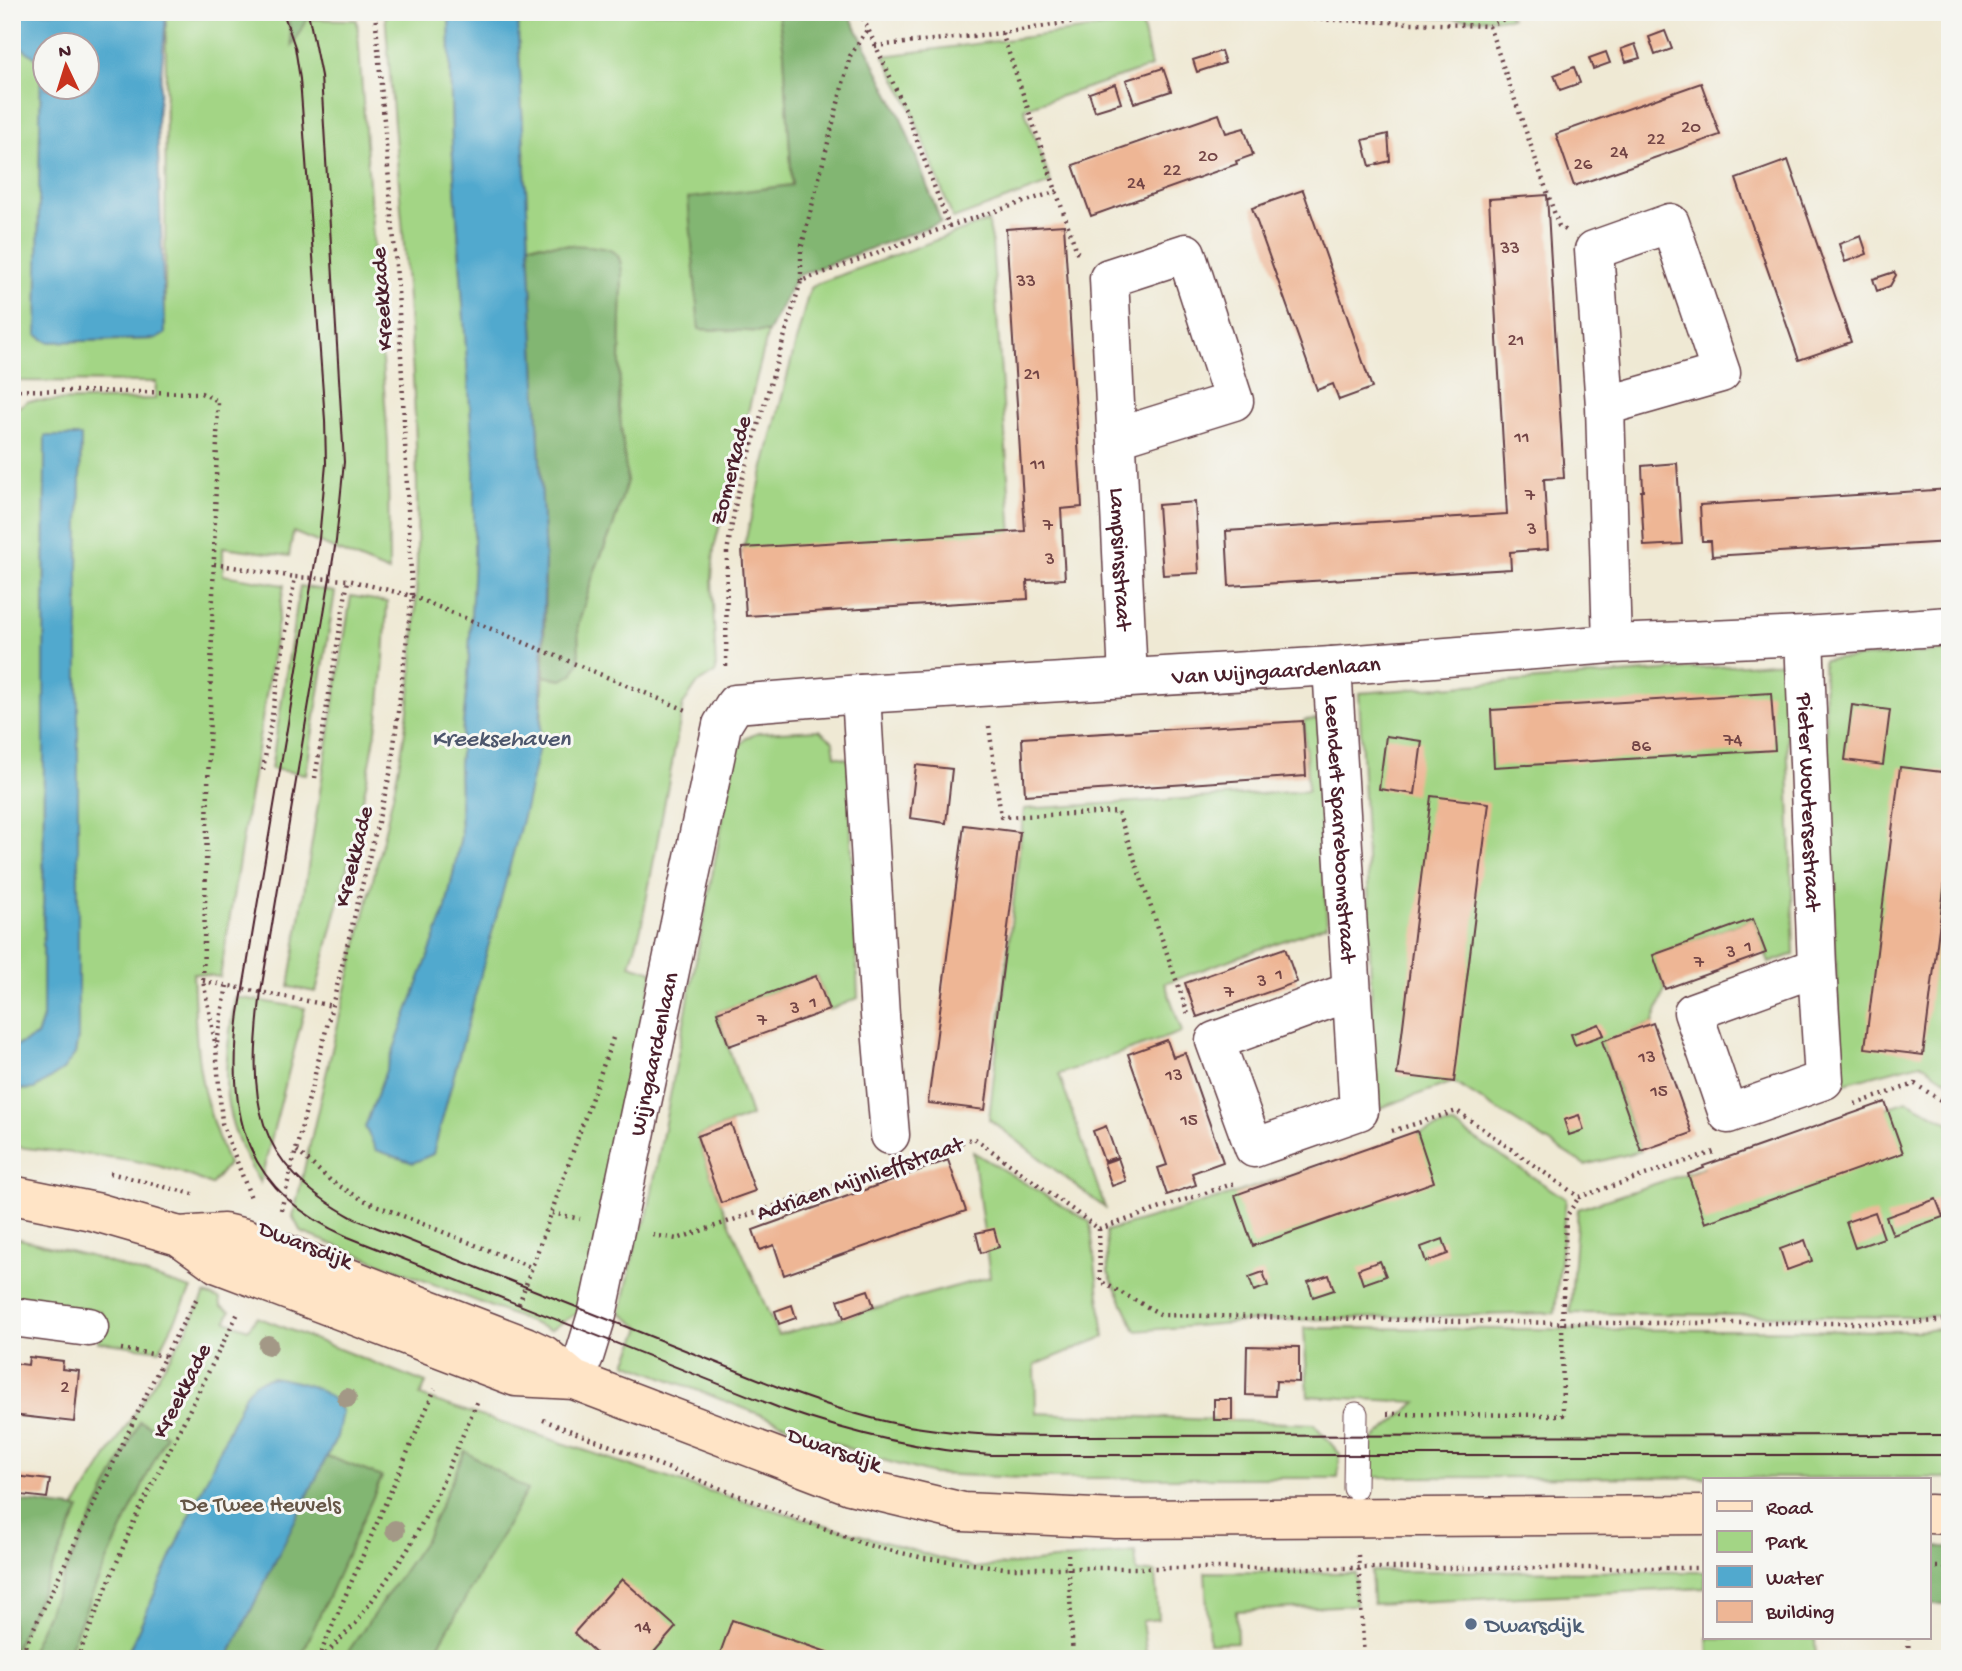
<svg xmlns="http://www.w3.org/2000/svg" width="1962" height="1671" viewBox="0 0 1962 1671" font-family="'Gochi Hand',sans-serif">
<style>
.green{fill:#a3d585;stroke:#767a58;stroke-width:2}
.forest{fill:#82b672;stroke:#666a4e;stroke-width:2}
.water{fill:#51a9ce;stroke:#4e647c;stroke-width:2;fill-rule:evenodd}
.building{fill:#eeb695}
.lines{fill:none;stroke-linecap:round;stroke-linejoin:round}
.lane-casing{stroke:#633d44;stroke-width:25}
.street-casing{stroke:#633d44;stroke-width:41}
.secondary-casing{stroke:#633d44;stroke-width:41}
.path{stroke:#633d44;stroke-width:4.5;stroke-dasharray:2 5;stroke-linecap:butt}
.lane{stroke:#fff;stroke-width:23}
.street{stroke:#fff;stroke-width:38}
.secondary{stroke:#ffe4c6;stroke-width:38}
.tram{stroke:#4a1f2b;stroke-width:2}
.tree{fill:#a39886}
.service-dot{fill:#5c6f8a;stroke:#f6f6f2;stroke-width:2.5}
.labels{text-anchor:middle;stroke-width:6;stroke-linejoin:round;paint-order:stroke}
.number-label{font-size:19px;fill:#734546}
.street-label{font-size:23px;fill:#4a1f2b;stroke:#f6f6f2}
.park-label{font-size:23px;fill:#655646;stroke:#f6f6f2}
.service-label{font-size:23px;fill:#4e5e75;stroke:#f6f6f2;text-anchor:start}
.water-label{font-size:24px;font-style:italic;fill:#4d566c;stroke:#f6f6f2}
</style>
<rect width="100%" height="100%" fill="#f6f6f2"/>
<filter id="ink" filterUnits="userSpaceOnUse"><feTurbulence type="fractalNoise" baseFrequency=".0143" numOctaves="2"/><feDisplacementMap in="SourceGraphic" scale="14" xChannelSelector="R" yChannelSelector="G"/><feConvolveMatrix kernelMatrix="1 2 1 2 8 2 1 2 1" color-interpolation-filters="sRGB"/></filter>
<filter id="wash" filterUnits="userSpaceOnUse"><feTurbulence type="fractalNoise" baseFrequency=".00686" numOctaves="4" result="noise"/><feDisplacementMap in="SourceGraphic" scale="28" xChannelSelector="R" yChannelSelector="G"/><feGaussianBlur stdDeviation="1.57" result="paint"/><feColorMatrix in="noise" values="0 0 0 0 0 0 0 0 0 0 0 0 0 0 0 0 0 1.4 0 .05"/><feComposite in="paint" operator="in"/></filter>
<g filter="url(#wash)">
<rect width="100%" height="100%" fill="#efe9d4"/>
<path class="green" d="M385,12H449L452,143L474,465V559L468,675L459,764L461,836L446,908L433,1153L540,742L544,676L562,680L579,662L578,625L595,570L613,527L627,481L619,408L622,273C621,266 621,257 614,252C603,244 546,245 529,244L517,12H778L784,52L792,185L689,199L699,329L768,332L714,548L712,579L716,672L697,684L683,705L641,928L630,965L653,972L582,1310L550,1330L301,1232L293,1217C315,1123 336,1030 359,936C381,845 407,755 413,660C428,444 401,228 385,12Z
M1333,12H1507L1511,18L1468,19Z
M166,16L357,20L388,443L389,572L293,532L289,556L223,547V575L284,585L220,977L193,973C195,1011 195,1050 203,1087C209,1113 218,1139 228,1164L211,1185C149,1154 79,1156 12,1146V1090L34,1089L75,1054L78,1037V568L81,437H45L43,1018L37,1036L12,1048V411L28,401L155,399L156,382L12,381V40L41,61L37,335L48,342L156,339L165,333Z
M1142,22L1151,67L1024,108L1051,183L953,219L910,106L884,56Z
M988,221L992,241L1012,536L742,553L808,295L811,288L819,283Z
M300,586L335,592L306,774L271,769Z
M351,596L387,602C385,644 383,688 376,730C362,818 337,905 316,992L289,987Z
M1950,651V1082L1920,1063L1841,1084L1823,660Z
M1785,662L1794,954L1769,963L1753,919L1654,955L1665,989L1653,1023L1602,1042L1641,1151L1585,1165L1453,1082L1371,1111L1374,1090L1368,880L1359,693Z
M1318,719L1327,925L1165,983L1182,1032L1059,1074L1105,1208L989,1119L1024,809L1308,791L1304,720Z
M819,730L833,741L835,756L848,759L858,998L829,1010L816,976L717,1012L751,1116L697,1136L721,1203L778,1335L990,1277L973,1152L1090,1222L1104,1337L1035,1365L1036,1413L1314,1424L1340,1454L1338,1478H1023L933,1474L868,1456L626,1363L641,1328L621,1313L637,1238L647,1217L736,750L746,738L758,733Z
M235,997L305,1008L260,1183C216,1109 223,1077 235,997Z
M1907,1101L1950,1123V1315L1910,1317L1570,1313L1578,1209Z
M1454,1125L1566,1199L1555,1313L1255,1321L1136,1331L1108,1272L1106,1231L1223,1197L1443,1126Z
M12,1237L89,1256L191,1289L160,1350L98,1342L101,1311L12,1301Z
M205,1294L220,1299L221,1306L230,1311L226,1321L248,1329L257,1317L426,1383L420,1396L695,1487L974,1568L1135,1552L1137,1572H1155L1158,1619L1142,1621L1147,1659H12V1618L72,1512L185,1333Z
M1304,1328L1917,1331L1950,1328V1478L1366,1477L1364,1447L1417,1402L1308,1396Z
M1371,1571L1705,1572V1588L1373,1604Z
M1205,1572L1355,1573L1356,1605L1236,1611L1237,1642L1209,1643Z
M1708,1638H1815L1816,1659H1709Z"/>
<path class="forest" d="M246,12H311L292,46L288,17Z
M778,12H848L900,115L941,222L797,276L768,332L699,329L688,198L792,185L784,52Z
M529,244C546,245 603,244 614,252C621,257 621,266 622,273L619,408L627,481L613,527L595,570L578,625L579,662L572,675L562,680L544,676L545,559Z
M140,1421L166,1435L95,1587L65,1659H27L66,1571Z
M465,1451L527,1490L431,1659H343L425,1540Z
M327,1456L382,1477L300,1659H227Z
M12,1500L80,1509L12,1654Z
M1929,1547H1950V1604H1929Z"/>
<path class="water" d="M12,12H158L166,16L157,122L165,334L156,339L48,342L37,335L41,62L12,40ZM46,46H88V88H46Z
M449,12H517L545,559L540,742L526,805L433,1154L413,1163L376,1150L365,1127L446,908L461,836L459,764L468,675L474,559V465L452,143Z
M45,436H81L78,568V1037L75,1054L63,1070L34,1089L12,1090V1048L37,1036L43,1018Z
M272,1377C296,1381 330,1387 342,1412L337,1437L327,1456L227,1659H125L245,1394L254,1383Z"/>
<g id="blocks">
<path class="building" d="M1665,31L1672,49L1655,55L1649,37Z
M1635,44L1640,58L1626,62L1621,49Z
M1221,51L1225,63L1197,72L1193,60Z
M1606,52L1610,63L1593,69L1589,58Z
M1574,67L1580,83L1560,90L1554,75Z
M1163,68L1171,91L1134,103L1126,80Z
M1701,83L1720,135L1574,186L1556,134Z
M1115,84L1121,103L1095,111L1089,93Z
M1219,114L1226,133L1244,128L1253,155L1236,161L1237,164L1091,216L1073,165Z
M1388,134L1390,161L1370,166L1363,140Z
M1788,160L1851,342L1799,360L1736,179Z
M1303,190L1372,388L1339,400L1333,384L1317,390L1252,208Z
M1547,195L1564,478L1544,479L1548,549L1510,552L1511,569L1229,586L1226,531L1507,514L1489,199Z
M1064,225L1082,507L1061,509L1065,579L1027,581L1028,599L746,616L742,548L1025,531L1006,229Z
M1861,236L1867,254L1845,262L1839,244Z
M1894,272L1896,275L1890,286L1877,291L1873,279Z
M1677,463L1682,544L1644,546L1641,491H1643L1642,466Z
M1950,489V542L1712,556L1711,541H1702L1700,505Z
M1195,502L1199,573L1163,575L1158,505Z
M1771,693L1775,750L1494,767L1491,710Z
M1852,705L1890,710L1883,765L1845,760Z
M1303,721L1306,776L1025,795L1022,738Z
M1386,736L1422,741L1415,794L1379,789Z
M916,765L952,769L946,823L910,818Z
M1900,767L1950,773V842L1923,1055L1865,1048Z
M1431,796L1489,803L1454,1082L1397,1075Z
M964,825L1020,832L985,1110L928,1103Z
M1753,919L1766,953L1665,989L1653,955Z
M1285,948L1297,982L1197,1017L1185,983Z
M816,976L829,1010L729,1046L717,1012Z
M1653,1023L1692,1133L1641,1151L1602,1041Z
M1599,1024L1604,1035L1575,1045L1571,1034Z
M1167,1040L1173,1057L1185,1053L1223,1162L1192,1173L1196,1185L1167,1195L1158,1168L1167,1165L1128,1054Z
M1885,1102L1903,1153L1705,1223L1688,1174L1704,1168L1703,1166Z
M1579,1115L1584,1130L1569,1135L1564,1120Z
M731,1124L755,1191L721,1203L697,1136Z
M1106,1126L1117,1157L1104,1161L1093,1131Z
M1417,1131L1434,1182L1253,1246L1235,1195Z
M1118,1158L1126,1181L1112,1186L1104,1163Z
M948,1160L966,1211L784,1275L774,1245L760,1250L753,1230Z
M1936,1199L1943,1217L1893,1235L1886,1217Z
M1875,1212L1884,1238L1855,1248L1846,1222Z
M994,1229L999,1247L981,1253L976,1233Z
M1443,1239L1448,1254L1426,1262L1421,1247Z
M1805,1240L1812,1261L1787,1270L1780,1249Z
M1380,1261L1386,1276L1363,1284L1358,1269Z
M1263,1272L1268,1286L1254,1291L1249,1277Z
M1329,1275L1334,1290L1313,1297L1308,1282Z
M868,1290L874,1307L844,1318L838,1300Z
M792,1305L796,1318L779,1324L775,1311Z
M1247,1346L1299,1347V1382L1276,1381L1275,1396L1246,1395Z
M29,1357L63,1361L62,1369L79,1371L74,1422L12,1415V1363L28,1365Z
M1214,1399H1232V1420H1214Z
M15,1476L50,1480L47,1498L12,1494Z
M622,1579L676,1627L648,1659H602L574,1633Z
M732,1620L833,1654L832,1659H718Z"/>
</g>
</g>
<g filter="url(#ink)">
<use href="#blocks" fill-opacity="0" stroke="#633d44" stroke-width="2"/>
<g class="lines">
<g class="lane-casing">
<path id="lane" d="M1355,1488L1356,1414"/>
</g>
<g class="street-casing">
<g id="street">
<path d="M1605,406L1721,373L1670,223L1594,250L1605,406L1612,644"/>
<path id="s1" d="M1118,437L1234,401L1186,253L1109,278L1128,678"/>
<path id="s2" d="M1804,636L1817,967L1824,1080L1728,1114L1693,1012L1817,967"/>
<path id="s3" d="M1332,666L1359,1111L1254,1148L1215,1041L1352,991"/>
<path d="M861,694L880,1016L890,1135"/>
<path d="M12,1317L89,1327"/>
<path id="s4" d="M574,1380L585,1354L597,1315L722,725L735,704L861,694L1332,666L1612,644L1804,636L1950,626"/>
</g>
</g>
<g class="secondary-casing">
<path id="secondary" d="M12,1195L96,1212L179,1236L218,1264L516,1377L574,1380
M179,1236L224,1233L245,1238L525,1346L544,1355L574,1380L850,1485L963,1512L1116,1519L1705,1515
M1929,1514L1950,1515"/>
</g>
<path class="path" d="M860,12L906,111L949,226
M1489,26L1559,226L1565,230
M1002,33L1077,252L1082,255
M875,46L1002,33L1134,12L1489,26L1519,12
M801,281V249L850,56L867,30
M12,390L201,393L218,401L203,981L216,1047L222,1123L251,1198
M214,564L295,577
M726,666L727,552L737,496L801,281L949,226L1058,191
M989,726L1001,817L1118,812L1188,1014
M263,770L295,577L348,580L412,596L686,710
M315,778L348,580
M203,981L333,1006
M217,1043L227,985
M1855,1104L1915,1084L1950,1106
M1392,1131L1457,1111L1579,1197L1717,1151
M297,1151L331,1181L363,1200L533,1268
M922,1156L974,1138L1099,1229
M110,1173L193,1194
M281,1210L391,770L412,596L398,290L375,12
M552,1213L580,1219
M1099,1229L1238,1182
M1099,1229L1100,1281L1162,1315L1562,1323H1910L1950,1320
M653,1235L677,1239L878,1171
M519,1304L613,1038
M121,1349L165,1356
M1387,1414L1563,1415L1562,1323L1566,1217L1579,1197
M543,1420L867,1545L924,1558L1005,1568H1705
M1068,1554L1073,1659
M1358,1555L1364,1659
M1929,1567H1950
M1908,1638L1909,1659
M19,1659L165,1356L198,1296
M77,1659L134,1521L239,1311
M318,1659L435,1389
M321,1659L356,1623L407,1551L435,1499L477,1402"/>
<use href="#lane" class="lane"/>
<use href="#street" class="street"/>
<use href="#secondary" class="secondary"/>
<path class="tram" d="M283,12L295,47L300,79L325,420L326,464L319,539L239,1013C226,1117 245,1192 348,1237L782,1409C851,1433 918,1450 991,1455H1950
M308,12L321,76L344,462L336,541L261,991C248,1099 251,1163 355,1219L788,1391C832,1407 876,1422 922,1428C973,1436 1025,1436 1077,1436L1950,1435"/>
</g>
<g class="tree">
<circle cx="268" cy="1345" r="10"/>
<circle cx="347" cy="1398" r="10"/>
<circle cx="395" cy="1530" r="10"/>
</g>
</g>
<circle class="service-dot" cx="1471" cy="1624" r="7"/>
<g class="labels">
<g class="number-label">
<text x="1691" y="132">20</text>
<text x="1656" y="144">22</text>
<text x="1619" y="157">24</text>
<text x="1208" y="161">20</text>
<text x="1583" y="169">26</text>
<text x="1172" y="175">22</text>
<text x="1136" y="188">24</text>
<text x="1510" y="253">33</text>
<text x="1026" y="286">33</text>
<text x="1516" y="345">21</text>
<text x="1032" y="379">21</text>
<text x="1522" y="442">11</text>
<text x="1038" y="469">11</text>
<text x="1530" y="500">7</text>
<text x="1048" y="530">7</text>
<text x="1532" y="534">3</text>
<text x="1050" y="564">3</text>
<text x="1733" y="745">74</text>
<text x="1641" y="751">86</text>
<text x="1748" y="951">1</text>
<text x="1731" y="957">3</text>
<text x="1699" y="967">7</text>
<text x="1279" y="979">1</text>
<text x="1262" y="986">3</text>
<text x="1229" y="997">7</text>
<text x="813" y="1007">1</text>
<text x="795" y="1013">3</text>
<text x="762" y="1025">7</text>
<text x="1647" y="1062">13</text>
<text x="1174" y="1080">13</text>
<text x="1659" y="1096">15</text>
<text x="1189" y="1125">15</text>
<text x="65" y="1392">2</text>
<text x="643" y="1632">14</text>
</g>
<g class="street-label">
<text transform="translate(380 299) rotate(-94)" y="8">Kreekkade</text>
<text transform="translate(729 470) rotate(-76)" y="8">Zomerkade</text>
<text dy="8" stroke="none"><textPath href="#s1" startOffset="639">Lampsinsstraat</textPath></text>
<text dy="8" stroke="none"><textPath href="#s4" startOffset="1239">Van Wijngaardenlaan</textPath></text>
<text dy="8" stroke="none"><textPath href="#s2" startOffset="166">Pieter Woutersestraat</textPath></text>
<text dy="8" stroke="none"><textPath href="#s3" startOffset="163">Leendert Sparreboomstraat</textPath></text>
<text transform="translate(352 856) rotate(-76)" y="8">Kreekkade</text>
<text dy="8" stroke="none"><textPath href="#s4" startOffset="336">Wijngaardenlaan</textPath></text>
<text transform="translate(859 1177) rotate(-19)" y="8">Adriaen Mijnlieffstraat</text>
<text transform="translate(306 1243) rotate(21)" y="8">Dwarsdijk</text>
<text transform="translate(180 1390) rotate(-63)" y="8">Kreekkade</text>
<text transform="translate(835 1448) rotate(19)" y="8">Dwarsdijk</text>
</g>
<g class="park-label">
<text x="261" y="1511">De Twee Heuvels</text>
</g>
<g class="service-label">
<text x="1485" y="1632">Dwarsdijk</text>
</g>
<g class="water-label">
<text x="501" y="745">Kreeksehaven</text>
</g>
</g>
<rect width="1962" height="1671" fill="none" stroke="#f6f6f2" stroke-width="42"/>
<rect x="1703" y="1478" width="228" height="161" fill="#f6f6f2" stroke="#b1a0a2" stroke-width="2"/>
<rect x="1717" y="1501" width="35" height="10" fill="#ffe4c6" stroke="#b1a0a2" stroke-width="2"/>
<text x="1766" y="1514" font-size="21" fill="#4a1f2b">Road</text>
<rect x="1717" y="1531" width="35" height="21" fill="#a3d585" stroke="#b1a0a2" stroke-width="2"/>
<text x="1766" y="1548" font-size="21" fill="#4a1f2b">Park</text>
<rect x="1717" y="1566" width="35" height="21" fill="#51a9ce" stroke="#b1a0a2" stroke-width="2"/>
<text x="1766" y="1584" font-size="21" fill="#4a1f2b">Water</text>
<rect x="1717" y="1601" width="35" height="21" fill="#eeb695" stroke="#b1a0a2" stroke-width="2"/>
<text x="1766" y="1618" font-size="21" fill="#4a1f2b">Building</text>
<g transform="translate(66 66) rotate(356)"><circle r="33" fill="#f6f6f2" stroke="#b1a0a2" stroke-width="2"/>
<path d="M0-5L12 26L0 18L-12 26Z" fill="#c8321e"/>
<text y="-10" font-size="19" font-weight="bold" text-anchor="middle" fill="#4a1f2b">N</text>
</g>
</svg>
